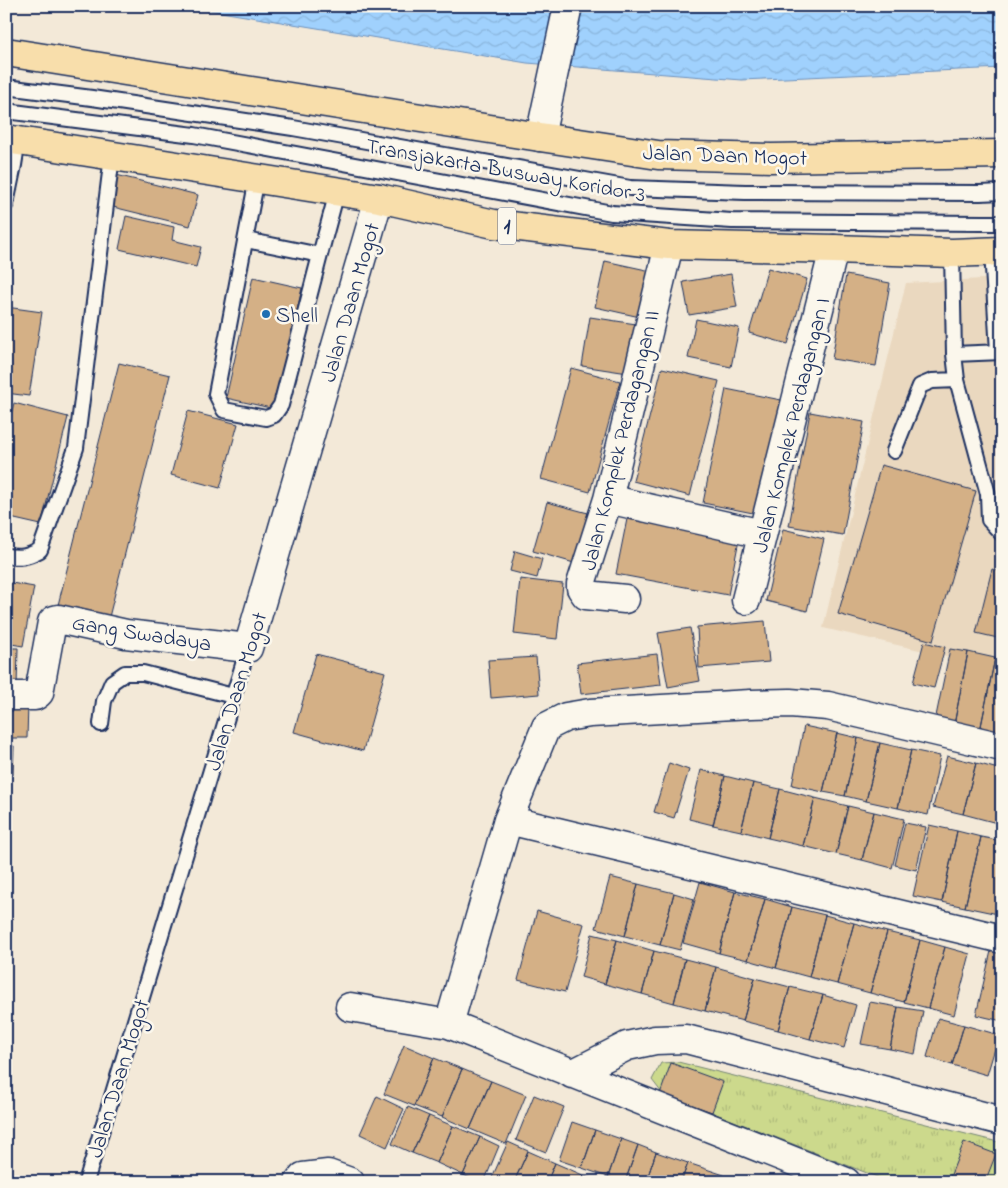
<svg xmlns="http://www.w3.org/2000/svg" width="1008" height="1188" viewBox="0 0 1008 1188" font-family="'Indie Flower',sans-serif">
<style>
.built{fill:#ead8bf}
.park{fill:url(#park-tufts);stroke:#748475}
.water{fill:url(#water-waves);stroke:#6b90bd}
.building{fill:#d4b086;stroke:#1b2f5e}
.lines{fill:none;stroke-linecap:round;stroke-linejoin:round}
.service-casing{stroke:#1b2f5e;stroke-width:18}
.minor-casing{stroke:#1b2f5e;stroke-width:31}
.trunk-casing{stroke:#1b2f5e;stroke-width:31}
.service{stroke:#fbf7ec;stroke-width:14}
.minor{stroke:#fbf7ec;stroke-width:28}
.trunk{stroke:#f8deab;stroke-width:28}
.poi-dot{fill:#1f6fb2;stroke:#fbf7ec;stroke-width:2}
.labels{text-anchor:middle;stroke-width:5;stroke-linejoin:round;paint-order:stroke}
.shield{fill:#fbf7ec;stroke:#5e6b89;stroke-width:1}
.shield-label{font-size:21px;font-weight:bold;fill:#1b2f5e}
.street-label{font-size:22px;fill:#1b2f5e;stroke:#fbf7ec}
.poi-label{font-size:22px;fill:#1b2f5e;stroke:#fbf7ec;text-anchor:start}
</style>
<defs>
<pattern id="park-tufts" width="24" height="20" patternUnits="userSpaceOnUse" patternTransform="scale(1.25)"><rect width="24" height="20" fill="#ccd98c"/><path d="M3 7l-1-3M5 7V3M7 7l1-3M15 17l-1-3M17 17v-4M19 17l1-3" fill="none" stroke="#afbb7b"/></pattern>
<pattern id="water-waves" width="16" height="10" patternUnits="userSpaceOnUse" patternTransform="scale(1.25)"><rect width="16" height="10" fill="#a0d1fd"/><path d="M0 5q4-4 8 0t8 0" fill="none" stroke="#89b4db"/></pattern>
</defs>
<rect width="100%" height="100%" fill="#f3e9d8"/>
<filter id="ink" filterUnits="userSpaceOnUse"><feTurbulence type="fractalNoise" baseFrequency=".02" numOctaves="2"/><feDisplacementMap in="SourceGraphic" scale="10" xChannelSelector="R" yChannelSelector="G"/><feConvolveMatrix kernelMatrix="1 2 1 2 8 2 1 2 1" color-interpolation-filters="sRGB"/></filter>
<g filter="url(#ink)">
<path class="built" d="M1002,278V669L823,628L906,283Z"/>
<path class="park" d="M678,1062L1002,1143V1182H890L662,1093L652,1080L661,1063Z"/>
<path class="water" d="M185,6H1002V68L742,80L527,63Z"/>
<path class="building" d="M116,175L198,195L190,226L109,206Z
M126,216L174,227L172,240L201,247L196,267L119,249Z
M605,261L651,271L640,317L595,307Z
M768,268L807,279L788,344L749,333Z
M731,274L737,307L689,315L683,282Z
M846,275L890,283L876,366L832,359Z
M253,277L302,288L275,409L226,398Z
M6,307L42,312L29,396L6,393Z
M590,317L636,324L628,373L582,366Z
M696,319L739,328L731,367L688,358Z
M119,363L170,375L107,625L56,613Z
M571,368L620,381L590,492L541,479Z
M662,368L719,381L690,496L633,481Z
M726,389L786,401L763,515L703,503Z
M14,403L68,417L41,525L6,517V433Z
M188,411L238,424L220,488L171,475Z
M810,412L864,422L843,535L789,526Z
M881,465L976,491L933,641L838,614Z
M547,502L588,513L574,563L533,551Z
M627,519L739,540L728,595L616,574Z
M783,529L824,539L807,611L766,601Z
M515,551L542,559L537,578L510,571Z
M992,569L1002,572V639L976,633Z
M520,579L563,584L557,639L514,634Z
M6,582L34,587L23,646L6,643Z
M765,621L769,662L699,668L697,627Z
M690,628L700,681L668,687L658,633Z
M924,642L945,647L934,688L913,683Z
M6,648H18L17,687H6Z
M950,649L968,652L954,725L935,721Z
M968,652L995,658L980,731L954,725Z
M316,654L385,672L363,751L294,732Z
M657,654L661,685L581,694L577,663Z
M536,657L539,694L491,698L488,660Z
M995,658L1002,659V735L980,731Z
M6,703L28,704L27,738H6Z
M804,726L837,733L823,792L792,785Z
M837,733L858,738L845,796L823,792Z
M858,738L880,743L866,801L845,796Z
M880,743L911,750L898,808L866,801Z
M6,746H14L13,775H6Z
M911,750L940,756L928,815L898,808Z
M947,756L976,763L963,814L933,807Z
M669,763L689,770L674,818L654,812Z
M976,763L1002,770V803L997,823L963,814Z
M701,770L725,776L713,825L689,819Z
M725,776L753,783L741,831L713,825Z
M6,781H9L6,816Z
M753,783L780,789L768,838L741,831Z
M780,789L815,798L803,846L768,838Z
M815,798L848,806L836,854L803,846Z
M1002,803V824L997,823Z
M848,806L874,812L862,860L836,854Z
M874,812L904,819L892,868L862,860Z
M905,823L926,827L916,870L895,865Z
M929,825L957,831L942,902L913,896Z
M957,831L981,837L965,907L942,902Z
M981,837L1002,841V895L998,914L965,907Z
M610,877L638,884L625,936L596,928Z
M700,882L735,892L719,953L683,943Z
M638,884L674,893L660,945L625,936Z
M735,892L765,899L748,960L719,953Z
M674,893L694,899L680,950L660,945Z
M1002,895V915L998,914Z
M765,899L792,907L776,968L748,960Z
M792,907L825,915L809,977L776,968Z
M537,911L584,924L565,992L518,980Z
M825,915L854,923L837,984L809,977Z
M854,923L887,932L870,993L837,984Z
M887,932L920,940L904,1002L870,993Z
M592,934L617,940L605,984L581,977Z
M617,940L654,951L642,994L605,984Z
M920,940L945,947L928,1008L904,1002Z
M945,947L970,954L954,1015L928,1008Z
M654,951L685,959L674,1003L642,994Z
M991,951L1002,954V1021L976,1015Z
M685,959L716,967L705,1011L674,1003Z
M716,967L755,978L743,1021L705,1011Z
M755,978L790,987L778,1030L743,1021Z
M790,987L823,995L810,1039L778,1030Z
M823,995L856,1005L844,1048L810,1039Z
M870,1002L898,1007L890,1049L861,1044Z
M898,1007L923,1011L915,1054L890,1049Z
M938,1018L964,1025L952,1065L927,1057Z
M964,1025L999,1035L987,1075L952,1065Z
M404,1045L434,1058L414,1106L384,1094Z
M434,1058L462,1069L442,1117L414,1106Z
M671,1063L723,1082L712,1112L660,1094Z
M462,1069L491,1081L470,1129L442,1117Z
M491,1081L526,1095L506,1144L470,1129Z
M534,1095L564,1107L546,1152L516,1140Z
M377,1096L404,1109L387,1147L360,1134Z
M408,1107L429,1116L412,1153L392,1144Z
M429,1116L453,1126L437,1163L412,1153Z
M572,1122L595,1130L582,1168L559,1160Z
M453,1126L480,1137L463,1175L437,1163Z
M595,1130L621,1139L608,1177L582,1168Z
M480,1137L499,1146L484,1182H480L463,1175Z
M621,1139L638,1145L625,1182H621L608,1177Z
M508,1142L528,1151L514,1182H490Z
M964,1142L996,1154L985,1182H948Z
M638,1145L656,1152L646,1182H625Z
M528,1151L555,1163L547,1182H514Z
M656,1152L688,1163L681,1182H646Z
M555,1163L585,1176L583,1182H547Z
M688,1163L724,1175L721,1182H681Z
M585,1176L599,1182H583Z"/>
<g class="lines">
<g class="service-casing">
<path id="service" d="M6,87L92,98L293,128L630,188L745,192L980,193L1002,192
M6,111L194,135L612,213L732,221L982,223H1002
M257,178L216,394L224,410L266,418L274,415L281,405L320,255L337,192
M6,204L14,165L18,140
M246,240L320,255
M992,251L998,352
M952,253L954,354L957,380L988,494L989,520L1002,534
M954,354L1002,352
M894,451L920,386L932,381L957,380
M6,556C21,558 27,557 40,550L76,448L112,156
M101,724L104,701L112,682L125,673H143L233,696
M86,1182L248,648"/>
</g>
<g class="minor-casing">
<path id="minor" d="M540,137L568,6
M608,499L762,534
M625,599L586,595L581,588V584L608,499L669,245
M746,600L834,249
M6,696H35L39,693L52,622L54,620L58,619L126,634L248,648L379,198
M508,820L1002,939
M350,1007L449,1024L846,1182
M449,1024L508,820L546,727L566,717L590,713L751,704L790,703L828,706L1002,747
M572,1074L627,1046L655,1040L686,1039L1002,1121
M299,1182L303,1177L328,1174L350,1182"/>
</g>
<g class="trunk-casing">
<path id="trunk" d="M6,52L540,137L658,155L771,158L1002,154
M6,139L379,198L494,224L669,245L834,249L952,253L1002,251"/>
</g>
<use href="#service" class="service"/>
<use href="#minor" class="minor"/>
<use href="#trunk" class="trunk"/>
</g>
</g>
<circle class="poi-dot" cx="266" cy="314" r="5"/>
<g class="labels">
<rect class="shield" x="498" y="207.5" width="18" height="37" rx="4"/>
<g class="shield-label">
<text x="507" y="233">1</text>
</g>
<g class="street-label">
<text transform="translate(725 154) rotate(2)" y="8">Jalan Daan Mogot</text>
<text transform="translate(506 169) rotate(10)" y="8">Transjakarta Busway Koridor 3</text>
<text transform="translate(349 302) rotate(-74)" y="8">Jalan Daan Mogot</text>
<text transform="translate(790 425) rotate(-76)" y="8">Jalan Komplek Perdagangan I</text>
<text transform="translate(619 440) rotate(-76)" y="8">Jalan Komplek Perdagangan II</text>
<text transform="translate(142 632) rotate(9)" y="8">Gang Swadaya</text>
<text transform="translate(235 691) rotate(-73)" y="8">Jalan Daan Mogot</text>
<text transform="translate(117 1078) rotate(-73)" y="8">Jalan Daan Mogot</text>
</g>
<g class="poi-label">
<text x="276" y="322">Shell</text>
</g>
</g>
<rect width="1008" height="1188" fill="none" stroke="#fbf7ec" stroke-width="25"/>
<rect x="12" y="12" width="983" height="1163" fill="none" stroke="#1b2f5e" stroke-width="2" filter="url(#ink)"/>
</svg>
